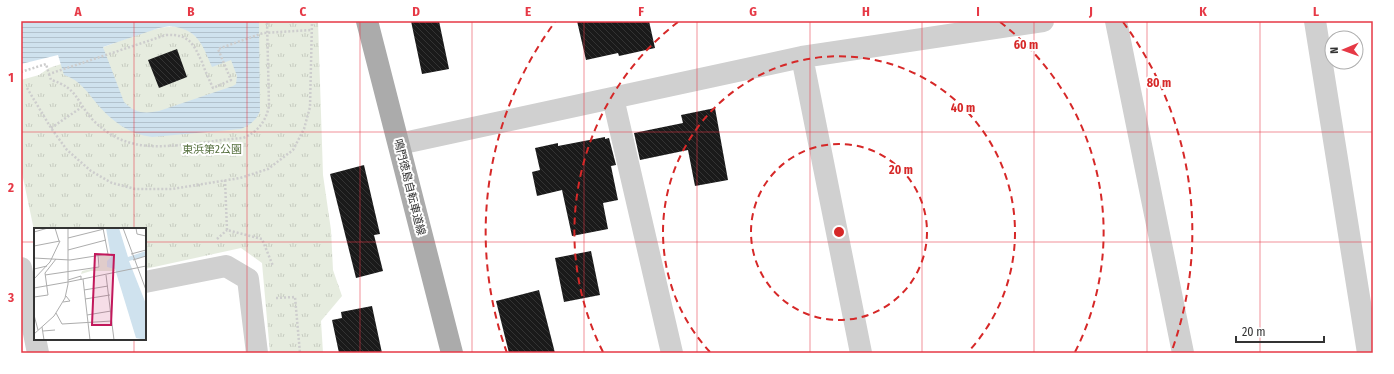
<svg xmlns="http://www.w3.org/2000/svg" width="1394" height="374" viewBox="0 0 1394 374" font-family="'Fira Sans Condensed','Noto Sans JP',sans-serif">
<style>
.park{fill:url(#park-tufts)}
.water{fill:url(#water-rules);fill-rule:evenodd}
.building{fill:url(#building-back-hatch)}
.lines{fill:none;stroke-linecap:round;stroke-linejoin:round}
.path{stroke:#cdcdcd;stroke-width:2.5;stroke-dasharray:2 2;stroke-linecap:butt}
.minor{stroke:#d0d0d0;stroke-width:22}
.major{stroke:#ababab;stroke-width:22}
.grid{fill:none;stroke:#e63946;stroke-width:1;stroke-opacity:0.55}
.ring{fill:none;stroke:#d62828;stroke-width:2;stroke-dasharray:7 5}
.labels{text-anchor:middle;stroke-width:4;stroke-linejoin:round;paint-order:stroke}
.park-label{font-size:11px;fill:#56703f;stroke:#fff}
.street-label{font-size:11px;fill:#333;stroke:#fff}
.inset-road{fill:none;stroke:#adadad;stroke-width:1}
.view{fill:#c2185b;fill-opacity:0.15;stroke:#c2185b;stroke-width:2}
.inset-edge{fill:none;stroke:#333;stroke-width:2}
.centre{fill:#d62828;stroke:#fff;stroke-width:2}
.ring-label{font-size:12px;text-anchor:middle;font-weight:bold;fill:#d62828;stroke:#fff;stroke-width:4;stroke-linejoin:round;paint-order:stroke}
.neatline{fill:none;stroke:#e63946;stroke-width:1.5}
.grid-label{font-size:13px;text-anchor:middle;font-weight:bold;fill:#e63946}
</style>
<defs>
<pattern id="park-tufts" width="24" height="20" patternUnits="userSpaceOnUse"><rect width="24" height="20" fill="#e6ecdf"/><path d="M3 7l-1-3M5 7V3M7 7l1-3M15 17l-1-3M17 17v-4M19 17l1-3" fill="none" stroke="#c6cbc0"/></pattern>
<pattern id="water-rules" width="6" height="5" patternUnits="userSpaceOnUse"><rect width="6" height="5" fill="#cfe2ee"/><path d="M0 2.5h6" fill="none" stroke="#b2c2cd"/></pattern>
<pattern id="building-back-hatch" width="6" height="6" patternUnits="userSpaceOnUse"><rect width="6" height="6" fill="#1a1a1a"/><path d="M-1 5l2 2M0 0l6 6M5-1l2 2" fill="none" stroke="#333"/></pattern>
</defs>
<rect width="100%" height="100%" fill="#fff"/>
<path class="park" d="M259,21H318L323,175L331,230L333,270L342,296L321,321L323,353H270L262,263L241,248L145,269V229H35V235L21,168V80L39,75L49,68L104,50L103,47C122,41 160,23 179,27C187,29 192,33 198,38L259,25Z"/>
<path class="water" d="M21,21H259L260,111C256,121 250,125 241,129L152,137C129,134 113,122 98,105C88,93 80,80 64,75L58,55L21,64ZM170,26C198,29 202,44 212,67L231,60L237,76L236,84L233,86L159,111C144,114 135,113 124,102L103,47L159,28Z"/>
<path class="building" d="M411,21H439L449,69L422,74Z
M577,21H649L655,48L619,56L618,53L586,60Z
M177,49L187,77L159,88L148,60Z
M715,108L728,180L695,186L688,150L640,160L634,133L683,123L681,115Z
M605,137V139L609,138L616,165L611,166L618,200L603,203L608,229L572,236L562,190L537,196L532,172L540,170L535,148L558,143V146Z
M364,165L380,234L374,235L383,271L356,278L330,174Z
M591,251L600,295L564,302L555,258Z
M539,290L555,353H509L496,301Z
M372,306L382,353H339L332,320L342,318L341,312Z"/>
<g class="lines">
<path class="path" d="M21,72L46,64L49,74L166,35C189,34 193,43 202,62C205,71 209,79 213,88L231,80L218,49L263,33L312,30
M49,74L51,80C78,88 76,101 92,119C122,150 152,148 191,144C209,142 226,139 243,138C258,132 266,121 269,106L267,21
M27,88L51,128L67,150L91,171L112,183L135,189H172L240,178L268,169L293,150L304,129L310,107L312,21
M51,128L82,107
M225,180L227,230L262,239L273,266
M217,239L227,230
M276,298L295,297L300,353"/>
<path class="minor" d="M1116,21L1183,353
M1315,21L1368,353
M802,57L861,353
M613,98L672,353
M399,144L802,57L1043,21
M21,268L38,353
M145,282L226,266L248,279L257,353"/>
<path class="major" d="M367,21L452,353"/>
</g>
<path class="grid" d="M134,21V229M247,21V353M360,21V353M472,21V353M584,21V353M697,21V353M810,21V353M922,21V353M1034,21V353M1147,21V353M1260,21V353M21,132H1373M21,242H35M145,242H1373M134,339V353"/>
<g class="ring">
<circle cx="839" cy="232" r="88"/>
<path d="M710 352A176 176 0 1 1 968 352"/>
<path d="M603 352A265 265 0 0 1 678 22M1000 22A265 265 0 0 1 1075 352"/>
<path d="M507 353A353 353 0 0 1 555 22M1123 22A353 353 0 0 1 1171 353"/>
</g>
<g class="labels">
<g class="park-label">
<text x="212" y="153">東浜第2公園</text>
</g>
<g class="street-label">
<text transform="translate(410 187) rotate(76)" y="4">鳴門徳島自転車道線</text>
</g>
</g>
<g transform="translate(34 228)">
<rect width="112" height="112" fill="#fff"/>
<path d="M76,27L81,43H57L47,46L48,43L66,39L65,28Z" fill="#e6ecdf"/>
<path d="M72,0H85L94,29L112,23V28L95,33L112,76V112L102,110L81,41L73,39V33L77,29Z" fill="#cfe2ee"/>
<path class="inset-road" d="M21,0L25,13M89,0L112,62M102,0L103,6L112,8M0,4L14,0M34,10L70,1M0,18L26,13L16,34L0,51M34,22L72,12M97,26L112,22M0,30L36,32L74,26L69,0M99,32L112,28M0,41L13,38M11,47L65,39L64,27M72,47L80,112M49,51L56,112M34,52L47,48V52M34,54L112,38M0,60L34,54M50,62L74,58M0,69L14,67L11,45L22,31M51,71L76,67M29,74L36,73L32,68M22,85L28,96L78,93M0,87L4,102M53,87L77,83M8,99L10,112M9,103L21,102M0,106L20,88L31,70L34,56V0"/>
<path class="view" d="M61,26L80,27L77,97H58Z"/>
<rect width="112" height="112" class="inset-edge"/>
</g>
<circle cx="839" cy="232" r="6" class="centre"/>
<g class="ring-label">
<text x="1026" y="49">60 m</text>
<text x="1159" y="87">80 m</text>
<text x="963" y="112">40 m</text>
<text x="901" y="174">20 m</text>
</g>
<rect width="1394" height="374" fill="none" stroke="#ffffff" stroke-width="44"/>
<g transform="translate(1344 50) rotate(268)"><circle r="19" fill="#ffffff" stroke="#adadad"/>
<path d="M0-3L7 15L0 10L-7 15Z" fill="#e63946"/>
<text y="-6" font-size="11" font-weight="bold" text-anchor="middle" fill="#333333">N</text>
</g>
<path d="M1236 336v6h88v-6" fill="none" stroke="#333333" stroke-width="2"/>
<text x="1242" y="336" font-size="12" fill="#333333" stroke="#ffffff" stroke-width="3" paint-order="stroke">20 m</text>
<rect x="22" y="22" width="1350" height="330" class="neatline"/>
<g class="grid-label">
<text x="78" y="16">A</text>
<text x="191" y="16">B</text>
<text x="303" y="16">C</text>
<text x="416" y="16">D</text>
<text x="528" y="16">E</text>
<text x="641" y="16">F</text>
<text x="753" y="16">G</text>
<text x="866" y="16">H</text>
<text x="978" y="16">I</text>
<text x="1091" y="16">J</text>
<text x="1203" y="16">K</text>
<text x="1316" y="16">L</text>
<text x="11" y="82">1</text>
<text x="11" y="192">2</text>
<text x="11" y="302">3</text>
</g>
</svg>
